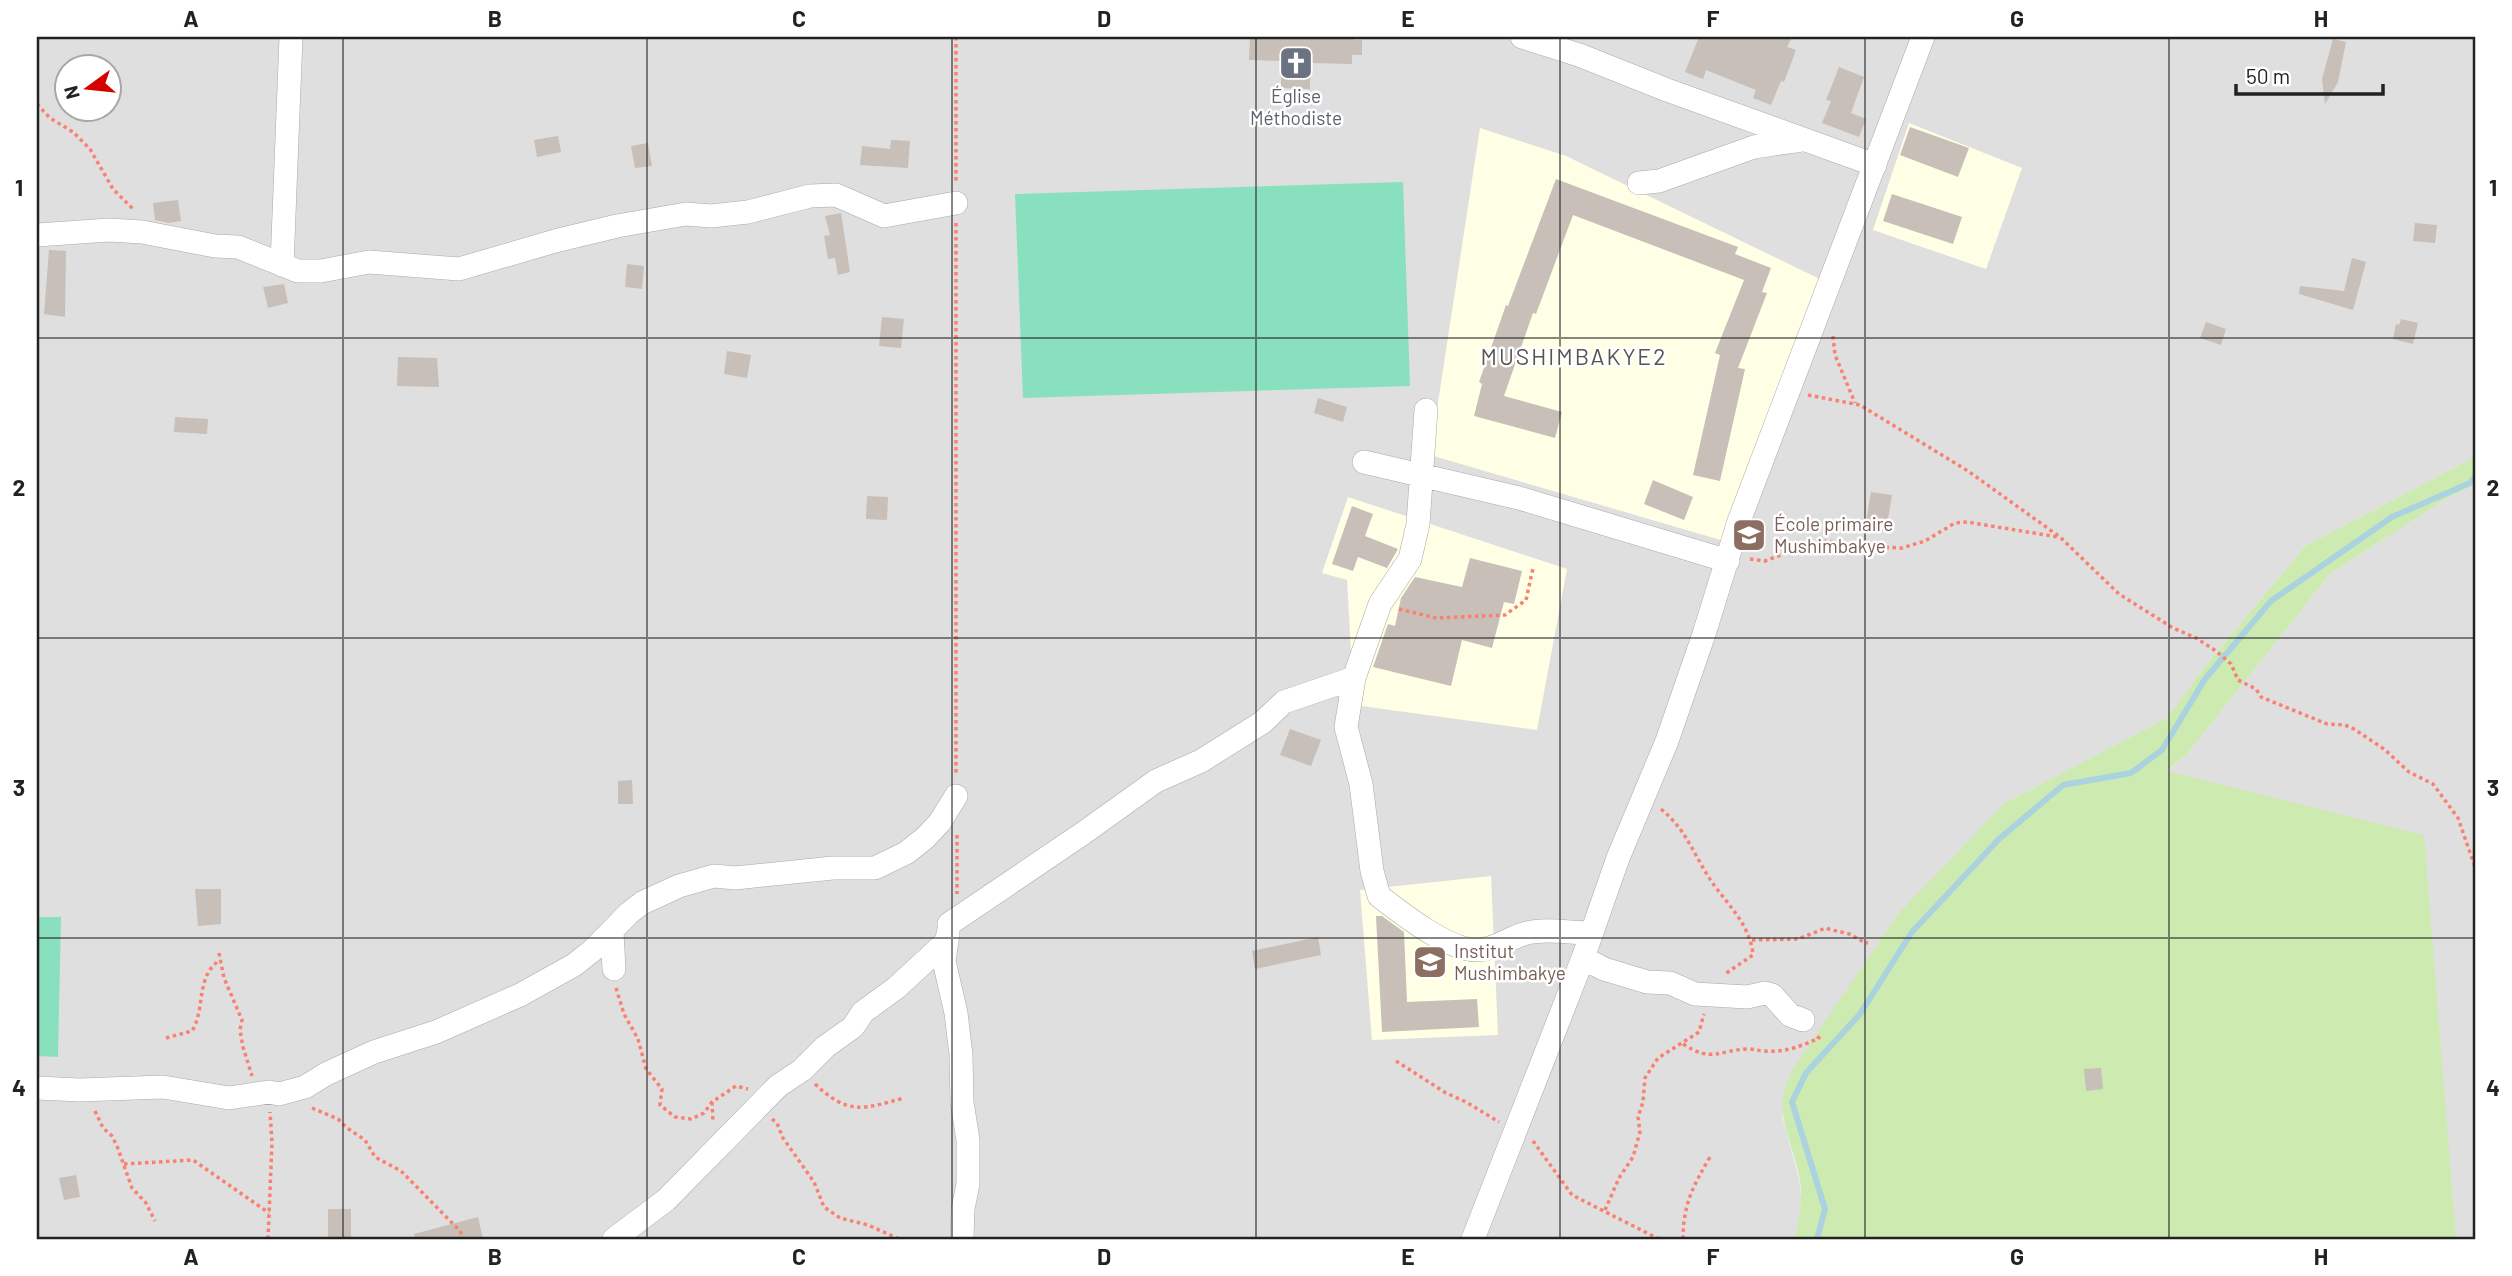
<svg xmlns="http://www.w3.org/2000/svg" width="2512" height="1276" viewBox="0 0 2512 1276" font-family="Barlow,sans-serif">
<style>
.residential{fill:#e0dfdf;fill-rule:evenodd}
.education{fill:#ffffe5}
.grass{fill:#cdebb0}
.pitch{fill:#88e0be}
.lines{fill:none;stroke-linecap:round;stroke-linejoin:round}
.stream{stroke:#aad3df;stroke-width:6}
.building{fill:#c7bfb8}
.minor-casing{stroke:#a9a9a9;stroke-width:24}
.path{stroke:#fa8072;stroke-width:3.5;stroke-dasharray:3.5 3.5;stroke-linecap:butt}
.minor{stroke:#fff;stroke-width:23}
.grid{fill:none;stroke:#222;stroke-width:2;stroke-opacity:0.55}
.labels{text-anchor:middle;stroke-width:5;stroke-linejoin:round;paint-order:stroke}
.worship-label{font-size:19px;fill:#5b616d;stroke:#fff}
.education-label{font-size:19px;fill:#785e54;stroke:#fff;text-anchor:start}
.quarter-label{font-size:23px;letter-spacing:2px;fill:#555;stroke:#fff}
.neatline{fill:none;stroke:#222;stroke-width:2.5}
.grid-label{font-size:23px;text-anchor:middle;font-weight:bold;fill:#222}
</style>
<rect width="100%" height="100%" fill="#f2efe9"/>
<path class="residential" d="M37,37H2475V457L2305,546L2203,669L2167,718L2005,803L1782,1116L1799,1179L1802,1207L1795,1239H37ZM66,66H108V108H66Z
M2475,484V1239H2456L2167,772L2187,754L2330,574L2446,499Z"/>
<path class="education" d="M1909,123L2022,168L1986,269L1873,230Z
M1480,128L1566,156L1828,283L1724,541L1430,455Z
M1348,497L1567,569L1537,730L1354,705L1347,580L1322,573Z
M1491,876L1498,1035L1372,1040L1360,890Z"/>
<path class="grass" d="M2475,457V484L2446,499L2330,574L2187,754L2167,771L2424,835L2456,1239H1795C1799,1219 1803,1201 1800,1180C1792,1136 1770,1113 1793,1069L1898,914L2005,803L2167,718L2203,669L2305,546Z"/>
<path class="pitch" d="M1403,182L1410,386L1023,398L1015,194Z
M37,917H61L58,1057L37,1056Z"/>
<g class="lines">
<path class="stream" d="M1817,1239L1825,1209L1792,1102L1806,1073L1860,1014L1912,932L1999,839L2063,785L2131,773L2162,750L2205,679L2271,601L2392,517L2470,483L2475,476"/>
</g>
<path class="building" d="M1250,37H1353V40H1362V55H1352V64L1310,63V89L1281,88V61L1249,60Z
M1699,37H1792L1787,47L1796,50L1784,82L1781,81L1771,105L1753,98L1756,90L1706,70L1703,79L1685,72Z
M2333,39L2346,42L2338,82L2325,104L2322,79Z
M1839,67L1864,77L1851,113L1866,119L1859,137L1822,123L1831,101L1826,100Z
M1910,127L1969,148L1958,177L1900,155Z
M558,136L561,152L537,157L534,140Z
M891,140L910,141L908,168L860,165L862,146L890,149Z
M648,143L652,166L635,168L631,146Z
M1556,179L1738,247L1735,254L1771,268L1762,292L1767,293L1738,368L1745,369L1720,481L1693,475L1720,355L1715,353L1744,280L1573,215L1536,314L1533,313L1504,396L1562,412L1555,438L1474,416L1482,384L1479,382L1506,305L1508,306Z
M1892,194L1962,217L1953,244L1883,221Z
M178,200L181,221L169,223L155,220L153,203Z
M841,213L850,272L838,275L835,258L828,259L824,236L830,235L825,216Z
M2415,223L2437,225L2435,243L2413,241Z
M49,250L66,251L65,317L44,314Z
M2352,258L2366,262L2353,310L2299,294L2300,286L2344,291Z
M627,264L644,266L642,289L625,287Z
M284,284L288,303L268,308L263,287Z
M882,317L904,319L901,348L879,346Z
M2401,319L2418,323L2413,344L2393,339L2396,324L2399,325Z
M2206,322L2226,329L2221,345L2200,338Z
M727,351L751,355L747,378L724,374Z
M398,357L437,358L439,387L397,386Z
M1318,398L1347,407L1343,422L1314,413Z
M175,417L208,419L207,434L174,432Z
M1653,480L1693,497L1684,520L1644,504Z
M1871,492L1892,495L1886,531L1865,528Z
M867,496L888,497L887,520L866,519Z
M1352,506L1373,514L1365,536L1398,549L1387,568L1358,557L1353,571L1332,564Z
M1470,558L1522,571L1514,604L1504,602L1492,648L1462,640L1451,686L1373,667L1388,624L1395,626L1401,598L1415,577L1462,587Z
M1290,729L1321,740L1311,766L1280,755Z
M632,780L633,804H618V781Z
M195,889H221V924L198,926Z
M1376,916H1382L1404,932L1407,1002L1477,999L1479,1027L1382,1032Z
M1318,937L1321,955L1255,969L1252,951Z
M2101,1068L2103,1089L2086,1091L2084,1069Z
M76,1175L80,1197L64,1200L59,1178Z
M328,1209H351V1237H328Z
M478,1217L483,1239H415L414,1234Z"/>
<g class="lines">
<g class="minor-casing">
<path id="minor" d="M1522,37L1579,55L1667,90L1875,165
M1639,183L1659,181L1754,147L1802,140
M37,235L109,230L142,232L215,246L238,247L298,271H321L369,262L459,269L555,241L617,226L686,214L711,216L748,212L810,196L836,195L884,216L956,203
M282,265L291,37
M1426,410L1418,524L1410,559L1380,604L1354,678L1346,727L1361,784L1372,871L1379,896C1401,913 1448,950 1476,950C1494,951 1510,937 1527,933C1546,928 1571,933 1591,933
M1364,462L1519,498L1728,561
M949,924L1082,834L1156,781L1201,761L1263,722L1284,702L1354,678
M612,932L614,969
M948,933L944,961L956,1013L961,1055L962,1102L968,1140V1184L963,1209L962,1239
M1583,958L1604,969L1647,982L1670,983L1695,994L1747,997L1765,993L1772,995L1790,1015L1803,1020
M37,1088L80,1090L163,1087L229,1098L269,1092L279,1094L305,1087L326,1074L374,1052L436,1032L520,995L574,965L593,950L629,913L642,903L679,886L714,876L735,878L833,868H875L906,853L925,838L940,822L956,796
M614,1239L666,1200L778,1086L802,1070L825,1047L853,1027L863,1012L896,988L947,941
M1473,1239L1583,958L1618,858L1667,741L1704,634L1739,521L1923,37"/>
</g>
<path class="path" d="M956,37V183
M37,104L50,118L73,132L90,149L113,189L134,210
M956,223V775
M1833,336L1835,355L1855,403
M1808,395L1860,405L1968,471L2060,537L2119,594L2173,628L2196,638L2216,651L2231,664L2238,680L2256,689L2261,697L2327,724L2345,725L2354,729L2384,749L2409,772L2433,784L2458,818L2475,867
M1750,559L1765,561L1794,550L1799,546L1827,541L1852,546L1902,548L1925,541L1955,523L1967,522L2058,537
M1399,609L1436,618L1505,615L1526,600L1533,568
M1661,809C1686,830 1691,849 1708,876C1724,902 1750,922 1753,955L1725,974
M957,835V894
M1752,940L1798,939L1826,928C1833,931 1839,931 1845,933C1853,934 1859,941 1868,943
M219,953L224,978L242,1020L240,1030L243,1047L252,1076
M616,988L624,1014L638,1039L646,1069L662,1089L660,1105L675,1117L691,1119L704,1113L712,1102L736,1086L748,1089
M166,1038L192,1031C206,1008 195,977 220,960
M1683,1044C1712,1063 1719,1050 1748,1049C1754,1049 1759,1051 1765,1051C1784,1053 1802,1046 1819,1038L1816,1035
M1396,1061L1446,1093L1466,1102L1499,1122
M815,1084C849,1116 863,1109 904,1098
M712,1102L713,1122
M312,1108L338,1119L347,1128L365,1140L375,1157L401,1171L460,1231L464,1239
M95,1111L103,1128L112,1136L117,1146L132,1188L146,1203L155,1221
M772,1119L777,1123L783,1138L814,1182L824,1207L840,1218L868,1225L899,1239
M1533,1141L1572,1195L1659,1239
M124,1164L193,1160L269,1213
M1605,1210L1619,1178L1633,1157L1640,1132L1638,1117L1643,1102L1645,1078L1658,1058L1699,1032L1704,1014
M268,1239L272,1143L270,1112
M1683,1239C1683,1205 1693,1186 1710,1157"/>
<use href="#minor" class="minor"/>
</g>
<path class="grid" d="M343,37V1239M647,37V1239M952,37V1239M1256,37V1239M1560,37V1239M1865,37V1239M2169,37V1239M37,338H2475M37,638H2475M37,938H2475"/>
<defs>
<g id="church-square" transform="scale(1.75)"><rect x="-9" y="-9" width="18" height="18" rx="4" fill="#6b7280" stroke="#fff"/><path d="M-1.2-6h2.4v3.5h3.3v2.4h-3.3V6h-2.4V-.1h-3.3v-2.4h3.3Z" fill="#fff"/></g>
<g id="school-square" transform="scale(1.75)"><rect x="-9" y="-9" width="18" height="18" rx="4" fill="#8d6e63" stroke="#fff"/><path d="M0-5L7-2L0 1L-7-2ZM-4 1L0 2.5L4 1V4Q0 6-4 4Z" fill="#fff"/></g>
</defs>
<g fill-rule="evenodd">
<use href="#church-square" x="1296" y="63"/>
<use href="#school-square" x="1749" y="535"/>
<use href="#school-square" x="1430" y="962"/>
</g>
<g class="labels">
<g class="worship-label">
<text x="1296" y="103">Église<tspan x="1296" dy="22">Méthodiste</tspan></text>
</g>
<g class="education-label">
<text x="1774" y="531">École primaire<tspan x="1774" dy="22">Mushimbakye</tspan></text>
<text x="1454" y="958">Institut<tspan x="1454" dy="22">Mushimbakye</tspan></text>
</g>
<g class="quarter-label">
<text x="1574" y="365">MUSHIMBAKYE2</text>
</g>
</g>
<rect width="2512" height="1276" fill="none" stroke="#ffffff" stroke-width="77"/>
<g transform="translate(88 88) rotate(255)"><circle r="33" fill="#ffffff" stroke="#a7a7a7" stroke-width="2"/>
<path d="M0-5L12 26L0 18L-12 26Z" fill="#d40000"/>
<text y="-10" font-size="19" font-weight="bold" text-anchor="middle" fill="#222222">N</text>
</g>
<path d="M2236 84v10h147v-10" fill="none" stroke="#222222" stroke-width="3.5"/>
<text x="2246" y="84" font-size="21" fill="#222222" stroke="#ffffff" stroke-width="5" paint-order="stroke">50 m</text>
<rect x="38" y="38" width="2436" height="1200" class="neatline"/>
<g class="grid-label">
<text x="191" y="27">A</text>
<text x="495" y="27">B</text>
<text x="799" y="27">C</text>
<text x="1104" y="27">D</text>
<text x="1408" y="27">E</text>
<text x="1713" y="27">F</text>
<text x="2017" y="27">G</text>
<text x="2321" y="27">H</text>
<text x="19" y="196">1</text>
<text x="2493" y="196">1</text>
<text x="19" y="496">2</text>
<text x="2493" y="496">2</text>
<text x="19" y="796">3</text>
<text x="2493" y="796">3</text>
<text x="19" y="1096">4</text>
<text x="2493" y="1096">4</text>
<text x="191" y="1265">A</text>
<text x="495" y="1265">B</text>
<text x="799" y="1265">C</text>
<text x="1104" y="1265">D</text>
<text x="1408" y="1265">E</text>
<text x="1713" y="1265">F</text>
<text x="2017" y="1265">G</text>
<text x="2321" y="1265">H</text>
</g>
</svg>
